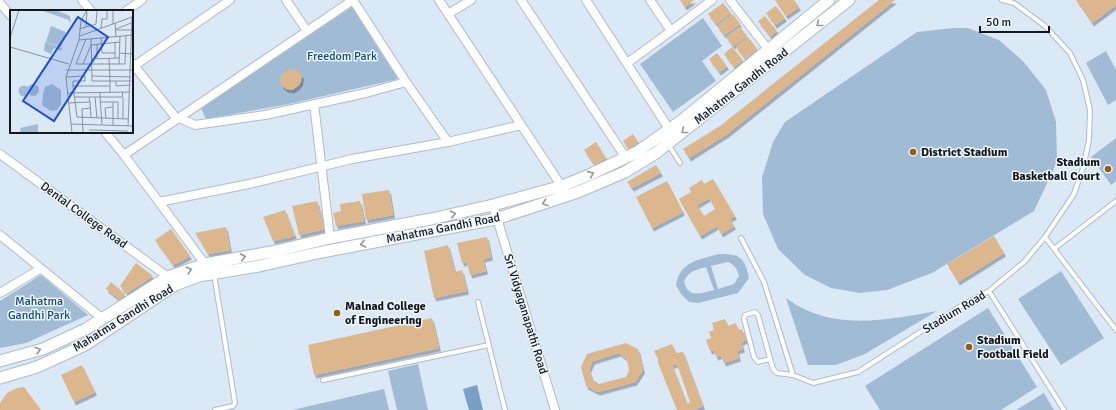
<svg xmlns="http://www.w3.org/2000/svg" width="1116" height="410" viewBox="0 0 1116 410" font-family="Signika,sans-serif">
<style>
.green{fill:#a2bbd4;fill-rule:evenodd}
.water{fill:#79a0c6}
.building{fill:#dcb68d;fill-rule:evenodd;filter:url(#shadow)}
.lines{fill:none;stroke-linecap:round;stroke-linejoin:round}
.lane-casing{stroke:#aebcc9;stroke-width:6}
.street-casing{stroke:#aebcc9;stroke-width:10}
.secondary-casing{stroke:#aebcc9;stroke-width:13}
.lane{stroke:#fff;stroke-width:4}
.street{stroke:#fff;stroke-width:8}
.secondary{stroke:#fff;stroke-width:11}
.oneway{stroke:#959799}
.poi-dot{fill:#925e11;stroke:#edf5fd;stroke-width:1.5}
.labels{text-anchor:middle;stroke-width:3;stroke-linejoin:round;paint-order:stroke}
.park-label{font-size:12px;fill:#0f4b7c;stroke:#edf5fd}
.street-label{font-size:12px;fill:#13171c;stroke:#edf5fd}
.poi-label{font-size:12px;font-weight:bold;fill:#13171c;stroke:#edf5fd;text-anchor:start}
.inset-road{fill:none;stroke:#8b949f;stroke-width:1}
.view{fill:#1d4ed8;fill-opacity:0.15;stroke:#1d4ed8;stroke-width:2}
.inset-edge{fill:none;stroke:#13171c;stroke-width:2}
</style>
<defs>
<filter id="shadow"><feDropShadow dx="2" dy="3.5" stdDeviation="0" flood-color="#0004"/></filter>
</defs>
<rect width="100%" height="100%" fill="#dbe8f6"/>
<path class="green" d="M352,7L398,79L289,104L206,119L201,108Z
M703,18L722,46L702,61L716,81L673,112L640,64Z
M953,28H968L999,40L1023,61L1046,90L1056,122L1057,162L1034,211L932,273L887,290L860,293L831,288L805,275L778,249L763,214L762,177L773,142L785,122L917,32Z
M1106,51L1116,70V100L1108,105L1086,63Z
M1116,138V181L1111,185L1091,157Z
M719,254C740,254 745,257 749,278L738,293L698,303L689,302L681,294L676,285C680,261 699,260 719,254ZM728,262C735,265 737,269 739,276L734,284L718,289L711,266ZM706,267L714,290C701,293 689,299 684,282C688,271 696,270 706,267Z
M1061,271L1104,338L1061,365L1018,299Z
M41,275L88,315L26,343L0,348V301Z
M786,298C832,332 885,320 937,311L865,354L836,365H808Z
M988,308L1037,387L1001,410H880L865,386Z
M418,364L428,410H397L388,371Z
M384,389L389,410H292Z
M1044,393L1054,410H1016Z"/>
<path class="water" d="M477,385L483,410H469L463,389Z"/>
<path class="building" d="M680,0H694L685,7Z
M775,0H794L799,7L786,16Z
M879,0H895L727,134L689,158L683,149L720,126Z
M1076,0H1116V5L1092,23Z
M723,3L731,13L716,24L708,14Z
M776,6L785,18L775,25L766,13Z
M733,14L740,24L724,35L717,26Z
M765,16L777,31L770,36L758,21Z
M740,27L747,36L733,46L726,37Z
M748,37L757,49L745,59L736,47Z
M732,47L743,60L734,67L724,54Z
M717,53L727,66L719,72L709,59Z
M293,69L299,71L302,76L301,82L298,86L292,90L286,89L281,85L280,79L282,74L288,70Z
M633,134L638,142L629,149L623,141Z
M596,142L606,158L594,165L584,150Z
M656,165L661,173L632,188L627,182Z
M713,179L735,216L730,219L734,226L721,234L717,226L700,236L679,199L691,192L689,188L702,180L704,184ZM709,198L715,209L704,216L697,205Z
M667,181L683,212L652,228L636,197Z
M389,190L393,215L366,220L362,194Z
M317,201L324,229L299,235L292,206Z
M360,201L364,221L336,226L333,213L341,211L340,204Z
M285,210L295,236L273,241L263,217Z
M226,227L230,250L208,254L195,233Z
M171,229L190,256L173,265L155,240Z
M994,236L1004,253L958,282L947,264Z
M487,237L491,257L483,259L486,271L470,275L467,262L462,263L457,243Z
M448,245L455,272L462,270L467,291L434,298L424,251Z
M136,263L153,276L127,293L120,286Z
M111,282L125,294L120,300L106,289Z
M432,318L439,348L314,375L308,345Z
M725,319L728,326L736,323L738,330L742,329L746,340L741,342L743,349L737,351L739,358L724,363L721,355L716,357L714,350L710,351L706,340L711,338L709,332L714,330L712,323Z
M626,343L638,349L643,370L635,382L598,392L586,386L581,367L587,354ZM619,353L627,359L629,371L626,377L599,384L592,379L589,369L593,361Z
M672,344L676,353L683,352L703,406L694,410H677L658,363V359L654,351ZM677,364L690,402L687,404L672,365Z
M82,365L95,392L74,402L61,375Z
M24,387L41,410H0V403L7,393L17,388Z"/>
<g class="lines">
<g class="lane-casing">
<path id="lane" d="M668,144L680,163
M1045,237L1116,330
M741,238L764,282L793,375
M1054,249L1116,201
M214,274L235,403L233,406L215,410
M989,291L1025,261L1045,237L1074,194L1083,168L1089,140L1090,110L1083,80L1070,53L1045,26L1014,3L1002,0
M478,302L505,410
M770,359L758,362L754,357L744,319L745,315L755,312L758,315L773,369L777,373L793,375L813,383L858,372L964,304L989,291L1064,410
M323,380L489,345"/>
</g>
<g class="street-casing">
<path id="street" d="M82,0L91,11
M286,0L307,31
M439,0L564,190
M521,0L626,158
M586,0L626,62L630,61L671,31L650,0
M730,0L771,53
M0,3L11,16
M126,11L142,0
M448,14L471,0
M671,31L712,0
M626,62L669,129
M132,63L177,119
M134,66L230,0
M314,104L330,238
M179,118L195,125L265,115L366,93L406,82L353,0
M105,132L124,155L205,264
M448,142L521,125
M0,154L168,277
M124,155L353,0
M159,202L249,184L352,159L448,142L406,82
M493,205L555,410
M0,235L103,319
M0,293L40,269"/>
</g>
<g class="secondary-casing">
<path id="secondary" d="M0,361L43,349L86,329L168,277L205,264L276,251L330,238L431,219L493,205L562,186L589,175L637,152L681,121L829,0
M0,378L37,367L85,345L175,285L199,276L259,266L322,252L496,219L578,192L625,172L656,153L849,0"/>
</g>
<use href="#lane" class="lane"/>
<use href="#street" class="street"/>
<use href="#secondary" class="secondary"/>
</g>
<defs><path id="oneway-chevron" d="M-2-3.5L2.5 0L-2 3.5" fill="none" stroke-width="1.6" stroke-linecap="round" stroke-linejoin="round"/></defs>
<g class="oneway">
<use href="#oneway-chevron" transform="translate(819 24) rotate(141)"/>
<use href="#oneway-chevron" transform="translate(684 131) rotate(141)"/>
<use href="#oneway-chevron" transform="translate(591 174) rotate(-24)"/>
<use href="#oneway-chevron" transform="translate(545 203) rotate(162)"/>
<use href="#oneway-chevron" transform="translate(453 214) rotate(-13)"/>
<use href="#oneway-chevron" transform="translate(363 244) rotate(169)"/>
<use href="#oneway-chevron" transform="translate(243 257) rotate(-11)"/>
<use href="#oneway-chevron" transform="translate(189 270) rotate(-18)"/>
<use href="#oneway-chevron" transform="translate(38 350) rotate(-17)"/>
</g>
<g class="poi-dot">
<circle cx="913" cy="152" r="4"/>
<circle cx="1108" cy="169" r="4"/>
<circle cx="337" cy="313" r="4"/>
<circle cx="969" cy="347" r="4"/>
</g>
<g class="labels">
<g class="park-label">
<text x="342" y="60">Freedom Park</text>
<text x="39" y="305">Mahatma<tspan x="39" dy="14">Gandhi Park</tspan></text>
</g>
<g class="street-label">
<text transform="translate(741 86) rotate(-38)" y="4">Mahatma Gandhi Road</text>
<text transform="translate(84 215) rotate(36)" y="4">Dental College Road</text>
<text transform="translate(443 228) rotate(-11)" y="4">Mahatma Gandhi Road</text>
<text transform="translate(954 312) rotate(-31)" y="4">Stadium Road</text>
<text transform="translate(526 314) rotate(73)" y="4">Sri Vidyaganapathi Road</text>
<text transform="translate(123 318) rotate(-32)" y="4">Mahatma Gandhi Road</text>
</g>
<g class="poi-label">
<text x="921" y="156">District Stadium</text>
<text x="1100" y="166" text-anchor="end">Stadium<tspan x="1100" dy="14">Basketball Court</tspan></text>
<text x="345" y="310">Malnad College<tspan x="345" dy="14">of Engineering</tspan></text>
<text x="977" y="344">Stadium<tspan x="977" dy="14">Football Field</tspan></text>
</g>
</g>
<g transform="translate(10 10)">
<rect width="123" height="123" fill="#dbe8f6"/>
<path d="M46,0L60,6L61,14L59,10L33,1ZM41,16L56,22L51,37L36,32ZM35,32L52,38L51,41L44,38L41,44L34,41ZM42,74L51,80V94L47,100L41,101L32,95L33,84L35,77ZM17 80a6 6 0 1 1 12 0a6 6 0 1 1-12 0ZM8.5 81a5.5 5.5 0 1 1 11 0a5.5 5.5 0 1 1-11 0ZM28,114V123H11L10,118Z" fill="#a2bbd4"/>
<path class="inset-road" d="M103,0V14M105,13L106,26M76,17L77,0M91,18L92,9H97V0M69,19L86,14L87,0M106,19L121,13M106,20H122M70,26L122,7M0,28L9,0M91,28L92,43H105M81,29L82,71H100V76M69,30L123,25M87,34V49M81,35L73,54H81M81,35L110,32M0,37L59,54M110,43L122,44M99,48L100,71H121M105,48V32M81,49L110,48M73,54H66L76,29M81,54H115L116,26M109,54L110,26M56,60H122M82,66L121,67M56,67L75,66V71H63V76H100V82M106,71V76L120,75M63,76L67,107L118,109M90,82V87H112L113,82M57,83L120,82M65,87H79M85,87L87,108M80,92L81,108M90,92H108V109M58,93L80,92L79,87H90L92,115M96,108L95,98L103,97M113,109V87M61,114L123,116M103,115V92M118,116L122,7M79,120L118,121M62,123L56,67L69,30L71,11L77,0M73,123L72,99L80,98"/>
<path class="view" d="M68,7L98,27L44,111L13,91Z"/>
<rect width="123" height="123" class="inset-edge"/>
</g>
<path d="M980 26v6h69v-6" fill="none" stroke="#13171c" stroke-width="2"/>
<text x="986" y="26" font-size="12" fill="#13171c" stroke="#edf5fd" stroke-width="3" paint-order="stroke">50 m</text>
</svg>
